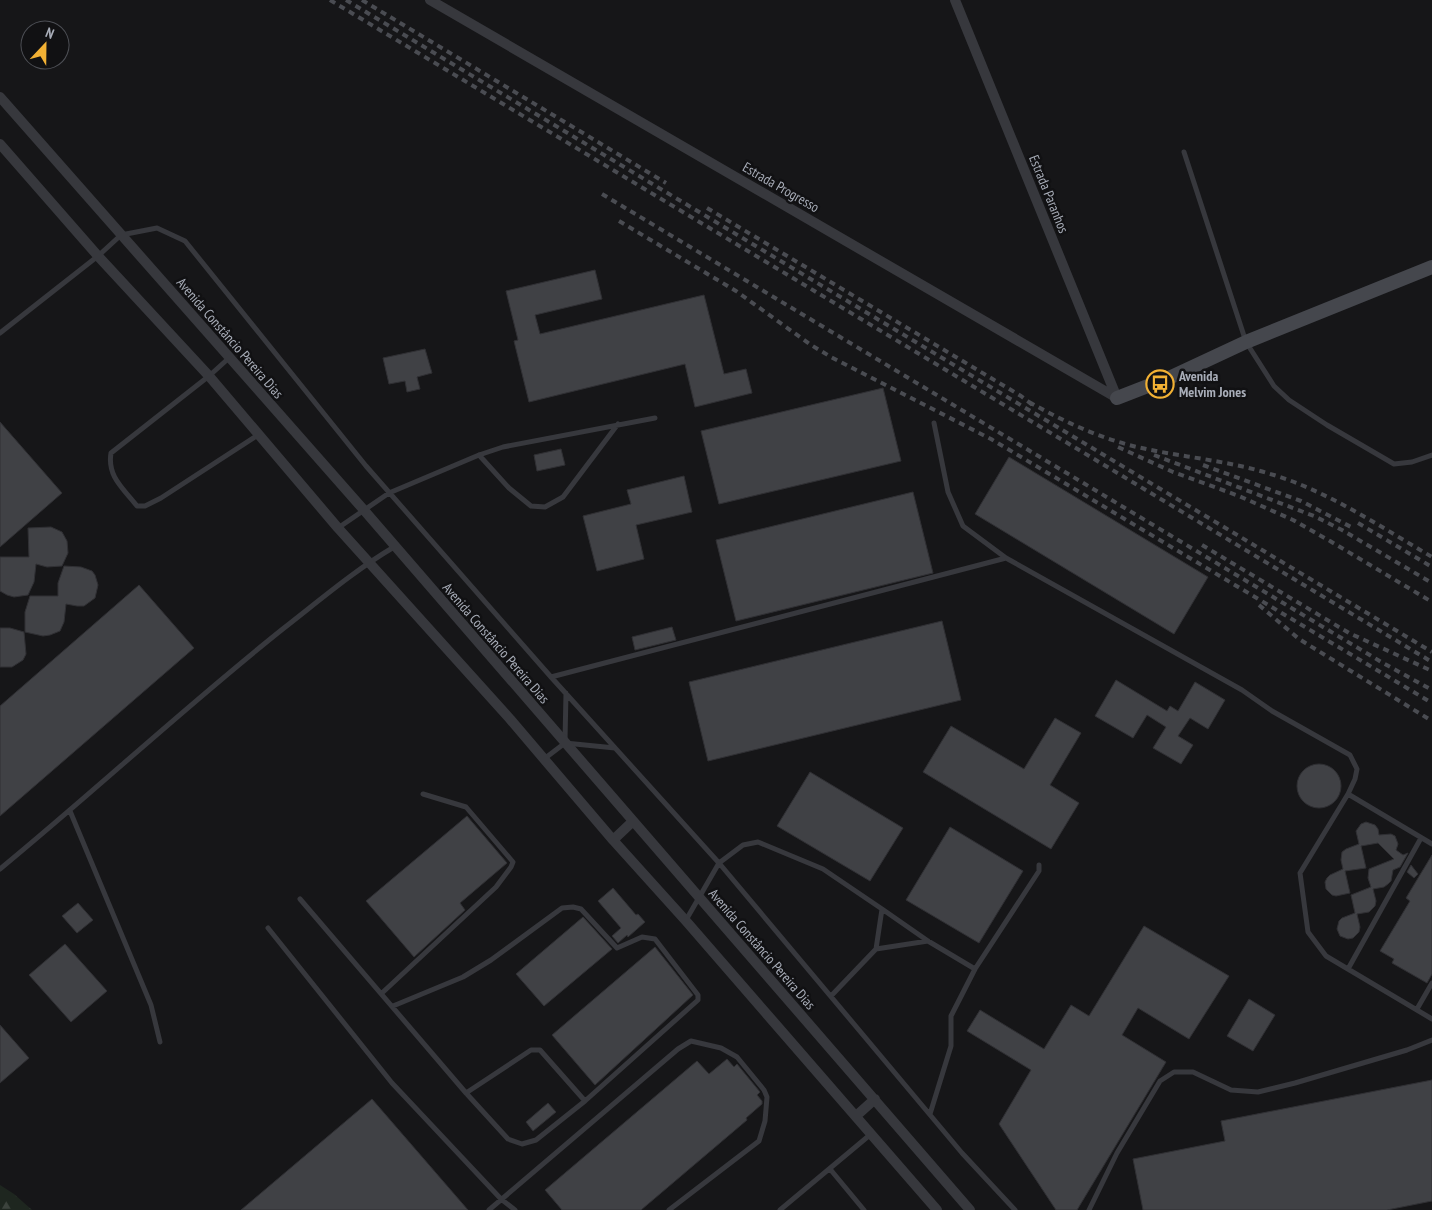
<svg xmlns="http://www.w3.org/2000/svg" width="1432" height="1210" viewBox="0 0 1432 1210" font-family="'PT Sans Narrow',sans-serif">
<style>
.forest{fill:url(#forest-firs)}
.building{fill:#404145;stroke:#303034}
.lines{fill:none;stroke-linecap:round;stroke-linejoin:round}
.lane{stroke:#37383d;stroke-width:5}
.street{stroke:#37383d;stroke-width:10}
.secondary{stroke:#45474d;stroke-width:14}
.rail{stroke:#4a4c52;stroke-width:4;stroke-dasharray:6 5;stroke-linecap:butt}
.labels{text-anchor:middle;stroke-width:5;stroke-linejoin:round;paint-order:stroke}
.street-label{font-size:14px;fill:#a8adb8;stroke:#111113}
.poi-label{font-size:14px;font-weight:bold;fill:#a8adb8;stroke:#111113;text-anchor:start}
</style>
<defs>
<pattern id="forest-firs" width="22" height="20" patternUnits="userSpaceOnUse" patternTransform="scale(1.25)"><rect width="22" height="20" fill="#1e261f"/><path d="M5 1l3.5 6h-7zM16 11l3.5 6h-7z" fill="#3c433d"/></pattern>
</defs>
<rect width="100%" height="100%" fill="#161618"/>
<path class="forest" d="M0,1185L14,1194L32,1210H0Z"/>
<path class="building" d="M595,270L602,299L535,315L540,334L704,295L724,374L746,369L752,393L695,407L685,364L529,402L514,341L518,340L506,291Z
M425,349L432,373L417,377L420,389L407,392L405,381L389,384L383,358Z
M883,388L901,461L719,504L701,431Z
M0,422L62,493L0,547Z
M561,449L565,465L537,471L534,455Z
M1009,457L1208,577L1174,634L975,514Z
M684,476L692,512L636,525L644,559L597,571L583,516L631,504L627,490Z
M913,492L933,573L736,621L716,540Z
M51,527L62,532L67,541L68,553L62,566L47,567L36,564L34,582L28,595L14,597L7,595L0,591V557H29L28,528Z
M64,566L81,567L92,571L95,575L98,585L95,598L84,606H77L66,604L64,622L60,631L50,635L43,636L25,632V612L30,596H58V583Z
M139,585L194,648L0,816V706Z
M942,621L961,700L708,761L689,682Z
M672,627L676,640L635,650L632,637Z
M0,628H10L24,632L26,654L23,660L12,667H0Z
M1116,680L1167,711L1170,706L1178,711L1195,682L1225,700L1208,729L1190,718L1178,736L1193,745L1181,764L1153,748L1166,727L1147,715L1133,738L1095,716Z
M1055,718L1081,733L1050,785L1079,803L1051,849L923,772L951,726L1024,769Z
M1297 786a22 22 0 1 1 44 0a22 22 0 1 1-44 0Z
M810,772L903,828L870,881L777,826Z
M467,816L507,863L460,903L465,910L414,957L366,901Z
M1366,822L1375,825L1378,829L1379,835L1391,834L1395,836L1398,844L1396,850L1403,855L1408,853L1400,867L1393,870L1391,881L1388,884L1384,887L1373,889L1376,901L1375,906L1369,912L1357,914L1360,927L1359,932L1353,938L1348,939L1340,936L1337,929L1339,921L1342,918L1355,913L1351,895L1371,887L1368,878L1369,869L1394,859L1378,843L1361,846L1366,868L1345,871L1350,893L1336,896L1332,895L1326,889L1325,882L1327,878L1330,875L1343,869L1341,860L1342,852L1346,849L1359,844L1356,831L1361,824Z
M950,827L1023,871L979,943L906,900Z
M1432,855V974L1427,983L1392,963L1394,959L1380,951L1410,901L1406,898Z
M1411,865L1418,874L1414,878L1407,872Z
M613,888L636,915L638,914L645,922L628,937L627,935L618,943L612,936L621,928L598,901Z
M78,903L93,920L77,933L62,916Z
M583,917L612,949L544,1006L516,974Z
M1144,926L1229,976L1189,1039L1138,1008L1122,1035L1166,1062L1077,1210H1056L999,1124L1031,1070L967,1031L980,1010L1044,1049L1071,1005L1089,1016Z
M65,944L107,991L71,1022L29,975Z
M655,947L693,995L595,1085L552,1035Z
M1249,999L1275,1015L1253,1051L1227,1036Z
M0,1025L29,1058L0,1083Z
M727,1059L734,1067L737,1064L760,1092L757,1095L762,1101V1104L746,1118L747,1120L641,1210H562L545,1190L697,1061L709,1074Z
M1432,1080V1201L1387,1210H1143L1133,1159L1225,1141L1221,1121Z
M372,1099L468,1210H241Z
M548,1103L556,1112L533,1131L526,1122Z"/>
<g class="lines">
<path class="lane" d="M1184,152L1246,342L1274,386L1289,400L1327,425L1394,464L1412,462L1432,455
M0,333L98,256L121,235L157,228L185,241L366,466L551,677L719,863L962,1153L1015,1210
M229,358L209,376L111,453C107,477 124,489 137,506H145L161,498L258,435
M934,423L948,492L963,526L1006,558L1242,690L1272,711L1350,755L1357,769L1355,779L1348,794L1300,873L1308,932L1326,956L1432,1019
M479,455L509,488L531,506L545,507L563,497L618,424
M338,528L389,493L479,455L503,447L655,418
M551,677L1006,558
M565,740L566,693
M544,759L565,743L615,748
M1348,794L1432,844
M70,811L151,1005L160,1042
M0,869C96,790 187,705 284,628C320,600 355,570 394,547
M300,899L466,1093L508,1139L522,1144L536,1140L585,1101L698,1000V995L655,939L642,937L617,948L581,909L573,907L562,908L491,960L463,977L393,1006
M882,909L928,941L975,969L951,1016V1046L930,1114
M686,920L719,863L743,845L758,842L823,869L882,909L876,949L831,996
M268,928L392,1083L501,1199L515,1210
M876,949L928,941
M975,969L1039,871V865
M1348,969L1421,838
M382,993L496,887L511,867L513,862L466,807L423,794
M1417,1009L1432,983
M466,1093L531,1050H540L585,1101
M830,1169L864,1210
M489,1210L678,1049L691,1041L721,1048L737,1057L764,1090L767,1097L765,1121L759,1141L669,1210
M780,1210L871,1134
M1089,1210L1117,1153L1160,1081L1174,1072H1193L1231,1090L1258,1092L1295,1083L1407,1050L1432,1040"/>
<path class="street" d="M430,0L1117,398
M955,0L1117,398
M0,97L363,509L970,1210
M0,144L98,256L209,376L338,528L510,719L613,840L686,921L937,1210
M613,840L633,821
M856,1116L875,1099"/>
<path class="secondary" d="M1117,398L1171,377L1246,342L1432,267"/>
<path class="rail" d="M330,0L1432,662
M346,0L1432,652
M362,0L666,183
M602,194L1383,663L1432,690
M707,208L1021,396L1034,406
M619,221L736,291L811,345L831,357L991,439L1432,703
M1029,402C1063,421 1099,438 1137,447C1180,457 1225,460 1267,473C1325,489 1381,527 1432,557
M1118,447L1173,472L1239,496L1293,520L1330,541L1432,602
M1154,455L1314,516L1342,530L1432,583
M1203,465L1301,501L1353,528
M1358,523L1432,567
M1202,545L1349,633L1432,671
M1259,605L1299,639L1432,721"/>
</g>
<defs>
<g id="bus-ring" transform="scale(1.4375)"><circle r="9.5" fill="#111113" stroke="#f2b134" stroke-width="1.5"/><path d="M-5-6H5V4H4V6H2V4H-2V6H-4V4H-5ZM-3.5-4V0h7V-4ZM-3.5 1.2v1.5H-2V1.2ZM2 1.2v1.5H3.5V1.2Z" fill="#f2b134"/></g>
</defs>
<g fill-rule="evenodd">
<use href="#bus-ring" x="1160" y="384"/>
</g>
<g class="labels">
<g class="street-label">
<text transform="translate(781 187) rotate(30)" y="5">Estrada Progresso</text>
<text transform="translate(1049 194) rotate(68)" y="5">Estrada Paranhos</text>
<text transform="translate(230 338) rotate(49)" y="5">Avenida Constâncio Pereira Dias</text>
<text transform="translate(496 643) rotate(49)" y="5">Avenida Constâncio Pereira Dias</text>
<text transform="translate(762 949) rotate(49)" y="5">Avenida Constâncio Pereira Dias</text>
</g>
<g class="poi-label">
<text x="1179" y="381">Avenida<tspan x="1179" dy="16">Melvim Jones</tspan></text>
</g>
</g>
<g transform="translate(45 45) rotate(22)"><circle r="24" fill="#111113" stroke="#4d4f55"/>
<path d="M0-4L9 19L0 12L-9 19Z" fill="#f2b134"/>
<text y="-8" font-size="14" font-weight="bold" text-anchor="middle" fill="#a8adb8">N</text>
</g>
</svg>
